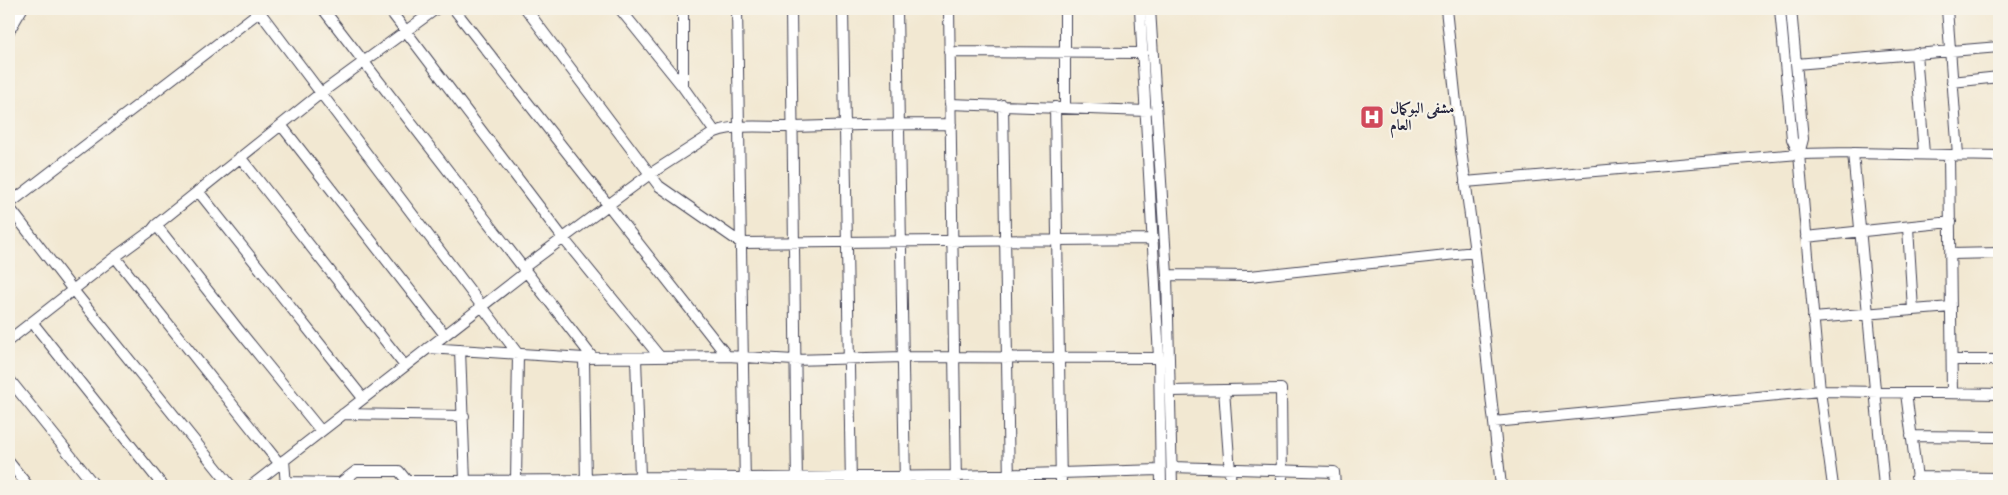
<svg xmlns="http://www.w3.org/2000/svg" width="2008" height="495" viewBox="0 0 2008 495" font-family="Vollkorn,Amiri,serif">
<style>
.lines{fill:none;stroke-linecap:round;stroke-linejoin:round}
.minor-casing{stroke:#414052;stroke-width:12}
.minor{stroke:#fff;stroke-width:10}
.labels{text-anchor:middle;stroke-width:4.5;stroke-linejoin:round;paint-order:stroke}
.poi-label{font-size:15px;font-weight:bold;fill:#22223b;stroke:#f7f3e8;text-anchor:start}
</style>
<rect width="100%" height="100%" fill="#f7f3e8"/>
<filter id="ink" filterUnits="userSpaceOnUse"><feTurbulence type="fractalNoise" baseFrequency=".02" numOctaves="2"/><feDisplacementMap in="SourceGraphic" scale="10" xChannelSelector="R" yChannelSelector="G"/><feConvolveMatrix kernelMatrix="1 2 1 2 8 2 1 2 1" color-interpolation-filters="sRGB"/></filter>
<filter id="wash" filterUnits="userSpaceOnUse"><feTurbulence type="fractalNoise" baseFrequency=".0096" numOctaves="4" result="noise"/><feDisplacementMap in="SourceGraphic" scale="20" xChannelSelector="R" yChannelSelector="G"/><feGaussianBlur stdDeviation="1.12" result="paint"/><feColorMatrix in="noise" values="0 0 0 0 0 0 0 0 0 0 0 0 0 0 0 0 0 1.4 0 .05"/><feComposite in="paint" operator="in"/></filter>
<g filter="url(#wash)">
<rect width="100%" height="100%" fill="#f2e8d2"/>
</g>
<g filter="url(#ink)">
<g class="lines">
<g class="minor-casing">
<path id="minor" d="M323,9L593,358
M389,9L563,238L660,357
M454,9L727,356
M526,9L659,186L741,243L1153,239
M620,9L683,87L715,132
M683,9V87
M737,9L745,486
M791,9L797,486
M843,9L851,486
M897,9L905,486
M949,9L956,486
M1140,9L1159,358L1161,486
M1150,9L1167,275L1172,486
M1446,9L1461,150L1475,252L1501,486
M1780,9L1792,139L1799,154L1820,391L1833,486
M1791,9L1803,139L1799,154
M1947,9L1958,155
M259,11L518,354L516,481
M9,31L22,9
M949,52L1143,53
M1916,53L1924,154
M1796,64L1999,47
M1952,82L1999,77
M950,104L1147,111
M1003,105L1009,486
M1055,107L1061,486
M1065,108V9
M281,125L445,335
M1853,153L1884,486
M1949,155L1952,393
M240,157L405,366
M1465,182L1799,154L1853,153L1999,156
M9,191L16,198
M198,191L363,398
M9,204L263,9
M9,207L73,290L231,486
M156,225L238,329L321,431
M1908,227L1913,310
M1806,237L1951,222
M1951,254L1999,253
M115,257L279,463
M523,268L650,174L715,132C741,123 767,128 794,127C847,125 898,124 951,124
M1167,275L1250,276L1475,252
M1813,318L1951,307
M32,322L163,486
M9,340L115,257L152,230L156,225L321,93L436,9
M428,348L584,358L727,356L794,360L903,357L1159,358
M460,350L465,481
M584,358L586,485
M636,358L640,477
M1952,360H1999
M9,379L95,486
M1224,390L1231,486
M1171,391L1281,389L1282,486
M1906,393L1918,486
M343,414L464,416
M1494,422L1820,391L1999,394
M1911,436L1999,437
M284,460L286,486
M9,462L28,486
M1172,467L1334,472L1335,486
M1916,477L1999,478
M285,482L340,483L356,471H399L407,481L586,480L640,477L745,478L956,476L1160,470
M251,486L526,272"/>
</g>
<use href="#minor" class="minor"/>
</g>
</g>
<defs>
<g id="hospital-square" transform="scale(1.25)"><rect x="-9" y="-9" width="18" height="18" rx="4" fill="#d1495b" stroke="#f7f3e8"/><path d="M-5-5h3v3.5h4V-5h3V5h-3V1.5h-4V5h-3Z" fill="#fff"/></g>
</defs>
<g fill-rule="evenodd">
<use href="#hospital-square" x="1372" y="117"/>
</g>
<g class="labels">
<g class="poi-label">
<text x="1390" y="113">مشفى البوكمال<tspan x="1390" dy="17">العام</tspan></text>
</g>
</g>
<rect width="2008" height="495" fill="none" stroke="#f7f3e8" stroke-width="30"/>
</svg>
